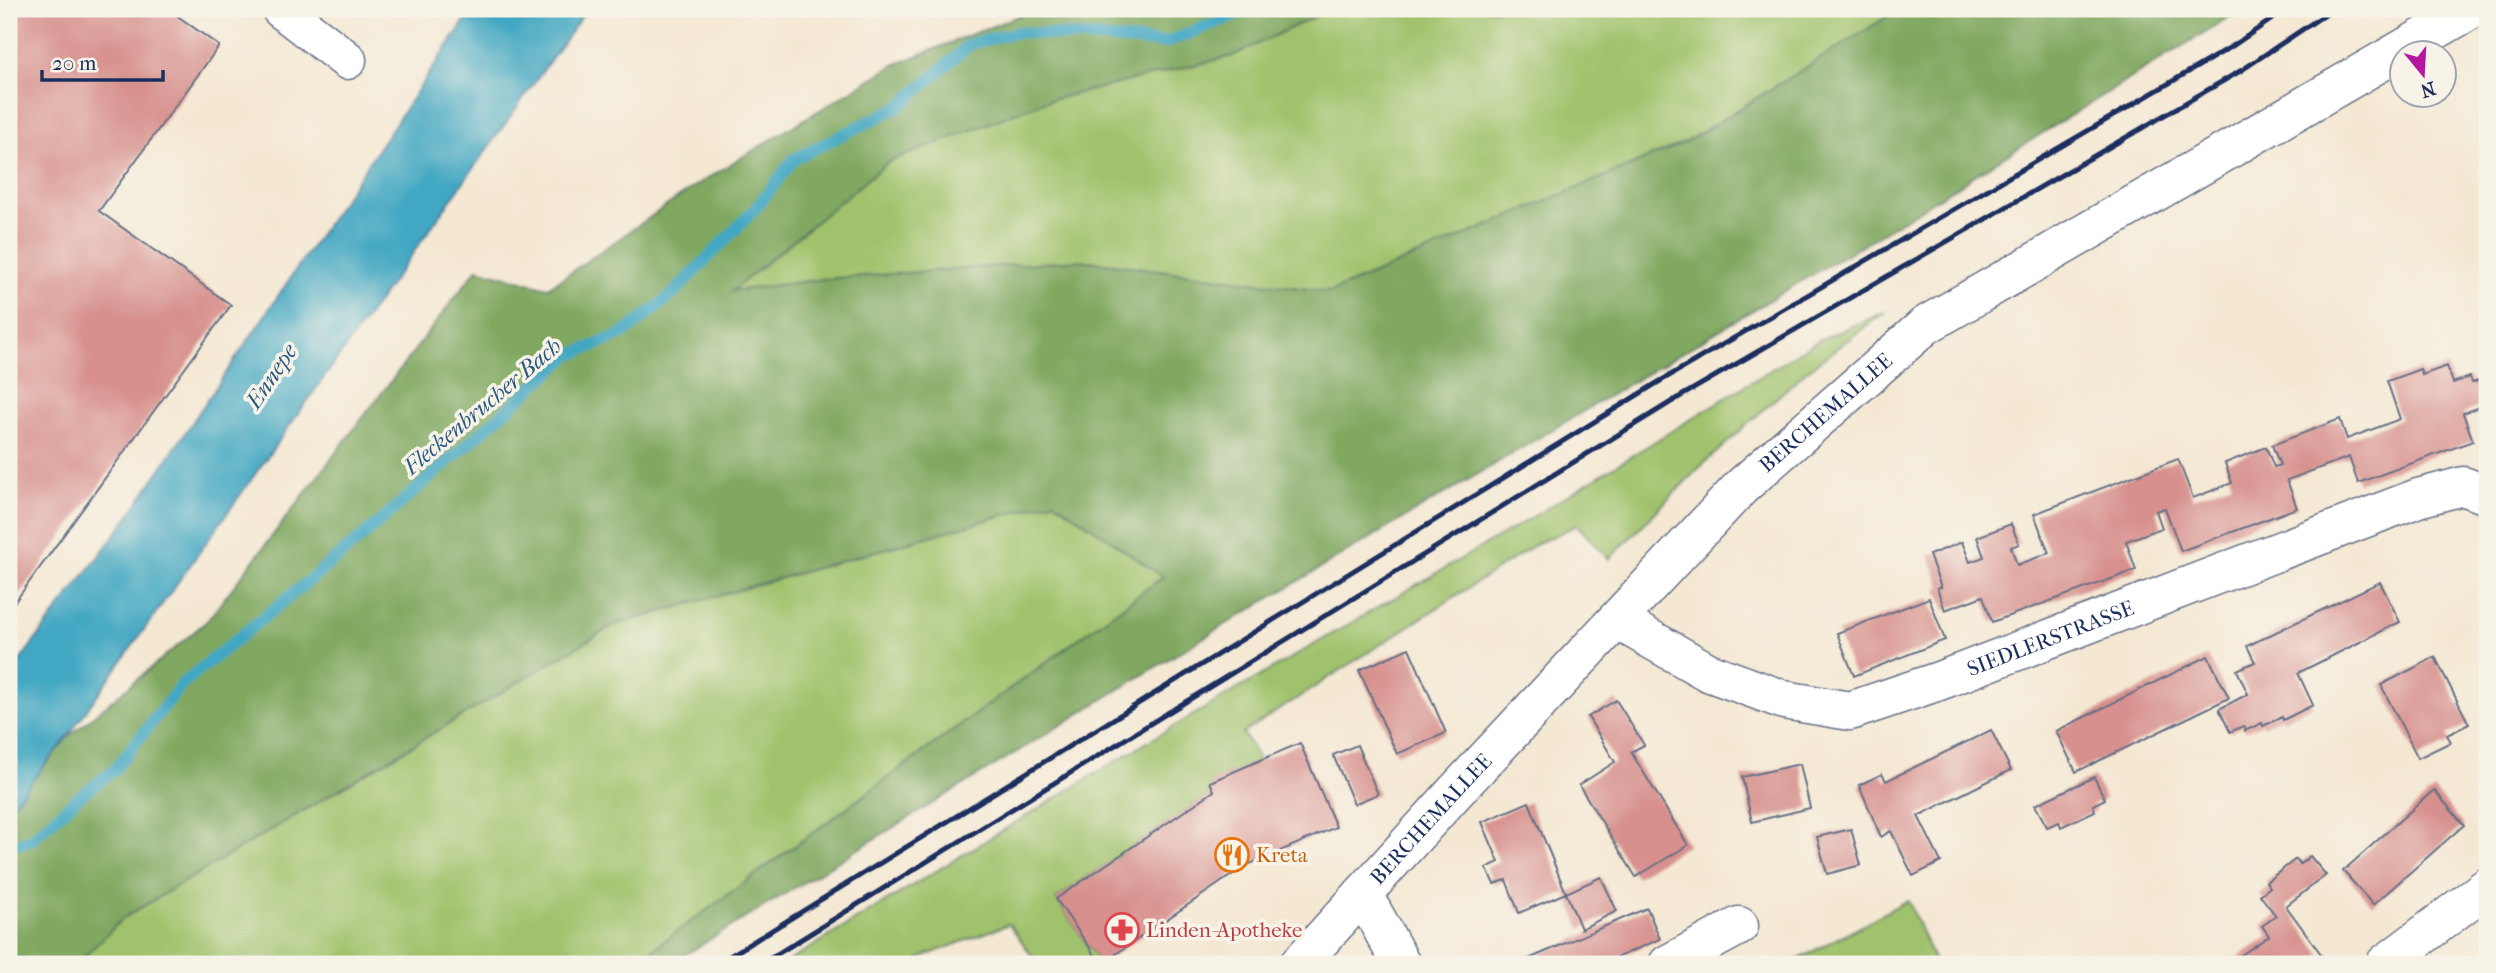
<svg xmlns="http://www.w3.org/2000/svg" width="2496" height="973" viewBox="0 0 2496 973" font-family="'IM FELL French Canon',serif">
<style>
.green{fill:#a0c26c;stroke:#5e7865;stroke-width:2}
.forest{fill:#80a860;stroke:#4e6c5f;stroke-width:2}
.water{fill:#42a7c2;stroke:#2e6b90;stroke-width:2}
.lines{fill:none;stroke-linecap:round;stroke-linejoin:round}
.stream{stroke:#42a7c2;stroke-width:12}
.building{fill:#d7908d}
.minor-casing{stroke:#677087;stroke-width:41}
.minor{stroke:#fff;stroke-width:38}
.rail{stroke:#1b2f5e;stroke-width:5}
.labels{text-anchor:middle;stroke-width:7;stroke-linejoin:round;paint-order:stroke}
.street-label{font-size:21px;fill:#1b2f5e;stroke:#f7f3e8}
.food-label{font-size:21px;fill:#c56008;stroke:#f7f3e8;text-anchor:start}
.health-label{font-size:21px;fill:#be3a42;stroke:#f7f3e8;text-anchor:start}
.water-label{font-size:23px;font-style:italic;fill:#295981;stroke:#f7f3e8}
</style>
<rect width="100%" height="100%" fill="#f7f3e8"/>
<filter id="ink" filterUnits="userSpaceOnUse"><feTurbulence type="fractalNoise" baseFrequency=".0143" numOctaves="2"/><feDisplacementMap in="SourceGraphic" scale="14" xChannelSelector="R" yChannelSelector="G"/><feConvolveMatrix kernelMatrix="1 2 1 2 8 2 1 2 1" color-interpolation-filters="sRGB"/></filter>
<filter id="wash" filterUnits="userSpaceOnUse"><feTurbulence type="fractalNoise" baseFrequency=".00686" numOctaves="4" result="noise"/><feDisplacementMap in="SourceGraphic" scale="28" xChannelSelector="R" yChannelSelector="G"/><feGaussianBlur stdDeviation="1.57" result="paint"/><feColorMatrix in="noise" values="0 0 0 0 0 0 0 0 0 0 0 0 0 0 0 0 0 1.4 0 .05"/><feComposite in="paint" operator="in"/></filter>
<g filter="url(#wash)">
<rect width="100%" height="100%" fill="#f4e8d3"/>
<path class="green" d="M1331,9H1900L1686,142L1331,292L1080,260L731,291L888,162L1046,101L1232,55Z
M1885,312L1805,372L1698,469L1609,559L1577,525L1538,543L1243,733L1260,761L1211,782L1214,791L1056,899L1101,964H1038L1009,924L927,955L911,964H784L1154,738L1526,521L1819,340Z
M1054,501L1163,577L633,964H77L122,919L614,625Z
M1908,900L1935,964H1790Z"/>
<path class="forest" d="M1036,9H1331L1232,56L1046,101L888,162L732,291L823,279L1080,260L1331,292L1686,142L1900,9H2242L1877,236L1208,635L670,964H633L1163,577L1054,501L614,625L122,919L77,964H9V809L66,739L207,621L477,269L548,288L698,184L894,65Z"/>
<path class="water" d="M473,9H587L66,739L9,809V675L126,520Z"/>
<g class="lines">
<path class="stream" d="M9,847L32,839L77,798L114,770L183,683L360,539L568,356L623,334L672,295L755,209L794,159L900,106L970,44L1017,32L1165,43L1250,9"/>
</g>
<g id="blocks">
<path class="building" d="M9,9H168L219,46L99,211L231,305L9,610Z
M2447,366L2453,383L2470,377L2472,383L2487,378V404L2463,413L2473,441L2358,483L2349,457L2287,480L2297,508L2181,551L2165,508L2156,511L2162,528L2126,541L2136,570L1992,622L1983,596L1945,610L1937,588L1941,587L1929,555L1962,542L1970,562L1984,557L1977,537L2011,524L2019,544L2011,547L2017,565L2049,553L2034,514L2178,459L2193,498L2232,483L2225,463L2266,447L2274,467L2280,465L2272,445L2340,419L2347,439L2400,419L2387,381L2420,369L2422,375Z
M2380,582L2400,622L2298,673L2313,705L2283,720L2282,717L2263,726L2262,723L2245,731L2243,726L2230,732L2219,709L2248,694L2237,670L2255,662L2247,646Z
M1929,598L1945,640L1854,676L1837,633Z
M1409,648L1446,733L1397,754L1359,670Z
M2208,656L2229,698L2076,772L2056,731Z
M2435,657L2469,724L2447,735L2451,742L2418,758L2381,685Z
M1616,700L1644,745L1631,752L1688,845L1636,877L1579,785L1615,762L1588,717Z
M1991,730L2011,770L1918,816L1941,862L1913,876L1891,831L1881,837L1859,785L1882,774L1886,781Z
M1300,743L1336,827L1245,866L1101,964L1056,899L1214,791L1210,782Z
M1357,745L1378,794L1354,804L1333,755Z
M1800,764L1810,808L1752,822L1742,777Z
M2094,777L2105,799L2093,805L2095,811L2061,827L2059,822L2047,827L2035,805Z
M2434,790L2464,825L2373,905L2343,871Z
M1529,802L1566,893L1519,913L1506,880L1494,884L1486,868L1499,862L1482,822Z
M1851,829L1861,865L1827,874L1817,837Z
M2310,856L2326,875L2286,906L2321,954L2307,964H2228L2269,936L2262,926L2276,916L2260,895L2270,887L2266,882L2296,859L2300,864Z
M1601,877L1617,911L1581,929L1566,893Z
M1647,908L1660,939L1602,964H1517Z"/>
</g>
</g>
<g filter="url(#ink)">
<use href="#blocks" fill-opacity="0" stroke="#677087" stroke-width="2"/>
<g class="lines">
<g class="minor-casing">
<g id="minor">
<path d="M281,9L347,60"/>
<path id="s1" d="M1617,620L1708,672L1784,700L1850,711L1939,681L2418,498L2463,486L2487,495"/>
<path d="M1363,894L1401,964"/>
<path id="s2" d="M1299,964L1455,792L1741,487L1926,325L2472,9"/>
<path d="M1668,964L1739,926"/>
<path d="M2385,964L2487,887"/>
</g>
</g>
<use href="#minor" class="minor"/>
<path class="rail" d="M717,964L1657,383L2231,47L2287,9
M761,964L1676,399L2242,70L2333,9"/>
</g>
</g>
<defs>
<g id="restaurant-ring" transform="scale(1.75)"><circle r="9.5" fill="#f7f3e8" stroke="#e8710a" stroke-width="1.5"/><path d="M-5-6h1v4h1v-4h1v4h1v-4h1v5L-1.5 .5V6h-2V.5L-5-1ZM5-6V6H3V1.5H1.5Q1.5-4 5-6Z" fill="#e8710a"/></g>
<g id="pharmacy-ring" transform="scale(1.75)"><circle r="9.5" fill="#f7f3e8" stroke="#e0444e" stroke-width="1.5"/><path d="M-2-6h4v4h4v4h-4v4h-4v-4h-4v-4h4Z" fill="#e0444e"/></g>
</defs>
<g fill-rule="evenodd">
<use href="#restaurant-ring" x="1232" y="855"/>
<use href="#pharmacy-ring" x="1122" y="930"/>
</g>
<g class="labels">
<g class="street-label">
<text dy="7" stroke="none"><textPath href="#s2" startOffset="763">BERCHEMALLEE</textPath></text>
<text dy="7" stroke="none"><textPath href="#s1" startOffset="466">SIEDLERSTRASSE</textPath></text>
<text dy="7" stroke="none"><textPath href="#s2" startOffset="196">BERCHEMALLEE</textPath></text>
</g>
<g class="food-label">
<text x="1256" y="862">Kreta</text>
</g>
<g class="health-label">
<text x="1146" y="937">Linden-Apotheke</text>
</g>
<g class="water-label">
<text transform="translate(271 376) rotate(-56)" y="8">Ennepe</text>
<text transform="translate(482 406) rotate(-40)" y="8">Fleckenbrucher Bach</text>
</g>
</g>
<rect width="2496" height="973" fill="none" stroke="#f7f3e8" stroke-width="35"/>
<g transform="translate(2423 74) rotate(162)"><circle r="33" fill="#f7f3e8" stroke="#9fa5b1" stroke-width="2"/>
<path d="M0-5L12 26L0 18L-12 26Z" fill="#b5179e"/>
<text y="-10" font-size="19" font-weight="bold" text-anchor="middle" fill="#1b2f5e">N</text>
</g>
<path d="M42 70v10h121v-10" fill="none" stroke="#1b2f5e" stroke-width="3.5"/>
<text x="52" y="70" font-size="21" fill="#1b2f5e" stroke="#f7f3e8" stroke-width="5" paint-order="stroke">20 m</text>
</svg>
